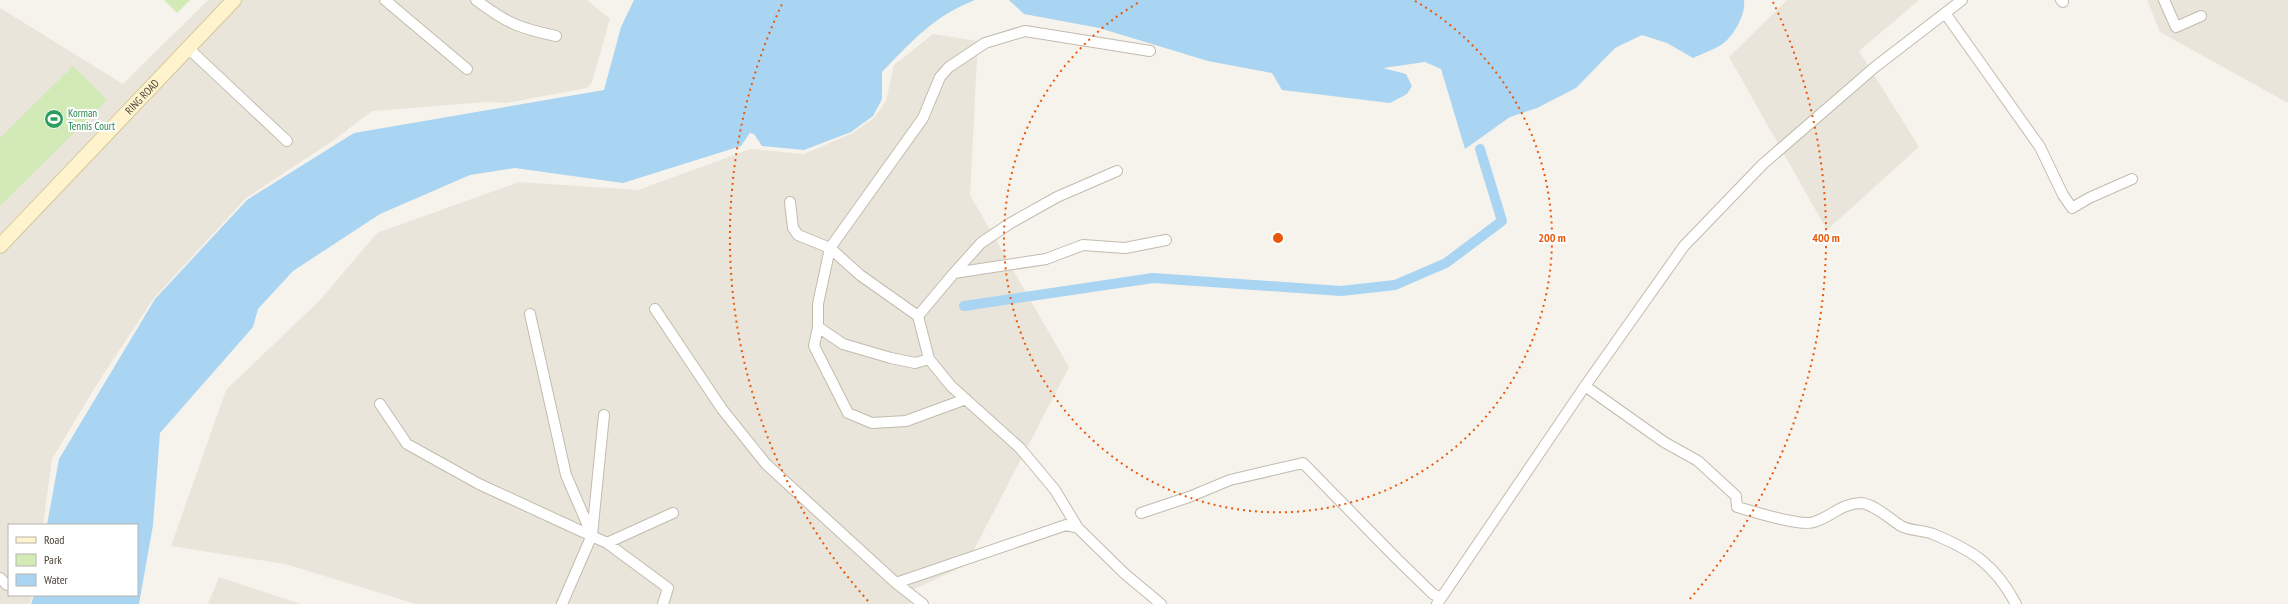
<svg xmlns="http://www.w3.org/2000/svg" width="2288" height="604" viewBox="0 0 2288 604" font-family="'PT Sans Narrow',sans-serif">
<style>
.residential{fill:#eae5da}
.green{fill:#d2eab5}
.water{fill:#a9d4f2}
.lines{fill:none;stroke-linecap:round;stroke-linejoin:round}
.canal{stroke:#a9d4f2;stroke-width:10}
.street-casing{stroke:#c2bbae;stroke-width:12}
.secondary-casing{stroke:#d6c79b;stroke-width:16}
.street{stroke:#fff;stroke-width:10}
.secondary{stroke:#fff3cd;stroke-width:14}
.ring{fill:none;stroke:#e8590c;stroke-width:2;stroke-dasharray:2 4}
.labels{text-anchor:middle;stroke-width:4;stroke-linejoin:round;paint-order:stroke}
.street-label{font-size:11px;fill:#4b4439;stroke:#fff}
.leisure-label{font-size:11px;fill:#27864d;stroke:#fff;text-anchor:start}
.centre{fill:#e8590c;stroke:#fff;stroke-width:2}
.ring-label{font-size:12px;text-anchor:middle;font-weight:bold;fill:#e8590c;stroke:#fff;stroke-width:4;stroke-linejoin:round;paint-order:stroke}
</style>
<rect width="100%" height="100%" fill="#f6f3ec"/>
<path class="residential" d="M208,0H587L610,19L592,82L587,88L507,103L487,102L372,111L334,140L246,198L154,298L97,384L52,459L43,525H9V595H33L29,604H0V8L123,84Z
M1787,0H1919L1859,51L1919,147L1827,230L1729,57Z
M2147,0H2288V103L2160,32Z
M933,34L978,41L970,195L1069,367L966,565L908,592L911,604H416L285,564L171,546L226,390L321,299L377,233L519,182L638,190L751,149L804,154L853,133L874,118L886,101L894,65Z
M219,577L301,604H208Z"/>
<path class="green" d="M164,0H190L177,13Z
M73,66L107,100L0,206V138Z"/>
<path class="water" d="M634,0H975C935,15 911,42 882,72V99L873,116L851,132L804,150L762,146L754,134L750,133L741,146L623,183L515,168L470,175L380,214L293,271L258,309L253,327L160,433L153,525L139,604H31L34,595H137V525H47L59,459L155,299L247,200L354,133L604,90L621,27Z
M1009,0H1744C1746,14 1735,33 1725,42C1717,49 1703,53 1693,58L1667,43L1642,35L1615,48L1576,88L1537,108L1510,117L1465,149L1441,69L1425,62L1383,68L1406,74L1412,86L1407,94L1390,103L1282,90L1272,73L1208,61L1099,28L1024,14Z"/>
<g class="lines">
<path class="canal" d="M964,306L1153,278L1341,291L1395,285L1446,263L1502,221L1480,149"/>
<g class="street-casing">
<path id="street" d="M385,0L467,69
M476,0C507,23 518,28 556,36
M2061,0L2063,2
M2164,0L2176,27L2201,16
M1945,13L2040,147L2063,195L2072,208L2089,198L2132,179
M188,48L287,141
M790,202L793,228L798,235L830,248L860,275L918,316L929,359
M954,273L981,243L1009,224L1057,197L1117,171
M655,309L722,409L766,464L896,583L923,604
M530,314L566,475L592,535
M918,316L954,273L1046,259L1083,245L1125,248L1166,240
M818,327L814,346L848,413L872,423L906,421L966,399
M1585,386L1664,442L1698,461L1736,496L1737,507C1751,511 1802,527 1814,522C1831,517 1842,503 1861,503C1874,504 1890,519 1901,526C1910,531 1923,530 1933,534C1974,551 1995,565 2016,604
M380,404L407,444L479,484L607,543L668,588L663,604
M1141,513L1189,497L1230,480L1303,463L1397,559L1433,594L1441,598
M1078,528L1055,490L1020,448L951,386L929,359L915,363L891,358L843,344L818,327V304L830,248L923,118L940,77L949,67L985,43L1025,31L1150,51
M607,543L673,513
M0,578L7,585
M896,583L1066,525L1078,528L1125,574L1161,604
M562,604L592,535L604,415
M1437,604L1585,386L1684,246L1763,164L1875,67L1962,0"/>
</g>
<g class="secondary-casing">
<g id="secondary">
<path id="s1" d="M0,246L234,0"/>
</g>
</g>
<use href="#street" class="street"/>
<use href="#secondary" class="secondary"/>
</g>
<g class="ring">
<path d="M1415 1A274 274 0 1 1 1141 1"/>
<path d="M868 601A548 548 0 0 1 783 2M1773 2A548 548 0 0 1 1688 601"/>
</g>
<defs>
<g id="stadium-disc" transform="scale(1)"><circle r="9.5" fill="#2e9e5b" stroke="#fff"/><path d="M0-5a6.5 5 0 1 0 0 10a6.5 5 0 1 0 0-10ZM-3.5-1.8h7v3.6h-7Z" fill="#fff"/></g>
</defs>
<g fill-rule="evenodd">
<use href="#stadium-disc" x="54" y="119"/>
</g>
<g class="labels">
<g class="street-label">
<text dy="4" stroke="none"><textPath href="#s1" startOffset="206">RING ROAD</textPath></text>
</g>
<g class="leisure-label">
<text x="68" y="117">Korman<tspan x="68" dy="13">Tennis Court</tspan></text>
</g>
</g>
<circle cx="1278" cy="238" r="6" class="centre"/>
<g class="ring-label">
<text x="1552" y="242">200 m</text>
<text x="1826" y="242">400 m</text>
</g>
<rect x="8" y="524" width="130" height="72" fill="#ffffff" stroke="#b7b4b0"/>
<rect x="16" y="537" width="20" height="6" fill="#fff3cd" stroke="#b7b4b0"/>
<text x="44" y="544" font-size="12" fill="#4b4439">Road</text>
<rect x="16" y="554" width="20" height="12" fill="#d2eab5" stroke="#b7b4b0"/>
<text x="44" y="564" font-size="12" fill="#4b4439">Park</text>
<rect x="16" y="574" width="20" height="12" fill="#a9d4f2" stroke="#b7b4b0"/>
<text x="44" y="584" font-size="12" fill="#4b4439">Water</text>
</svg>
